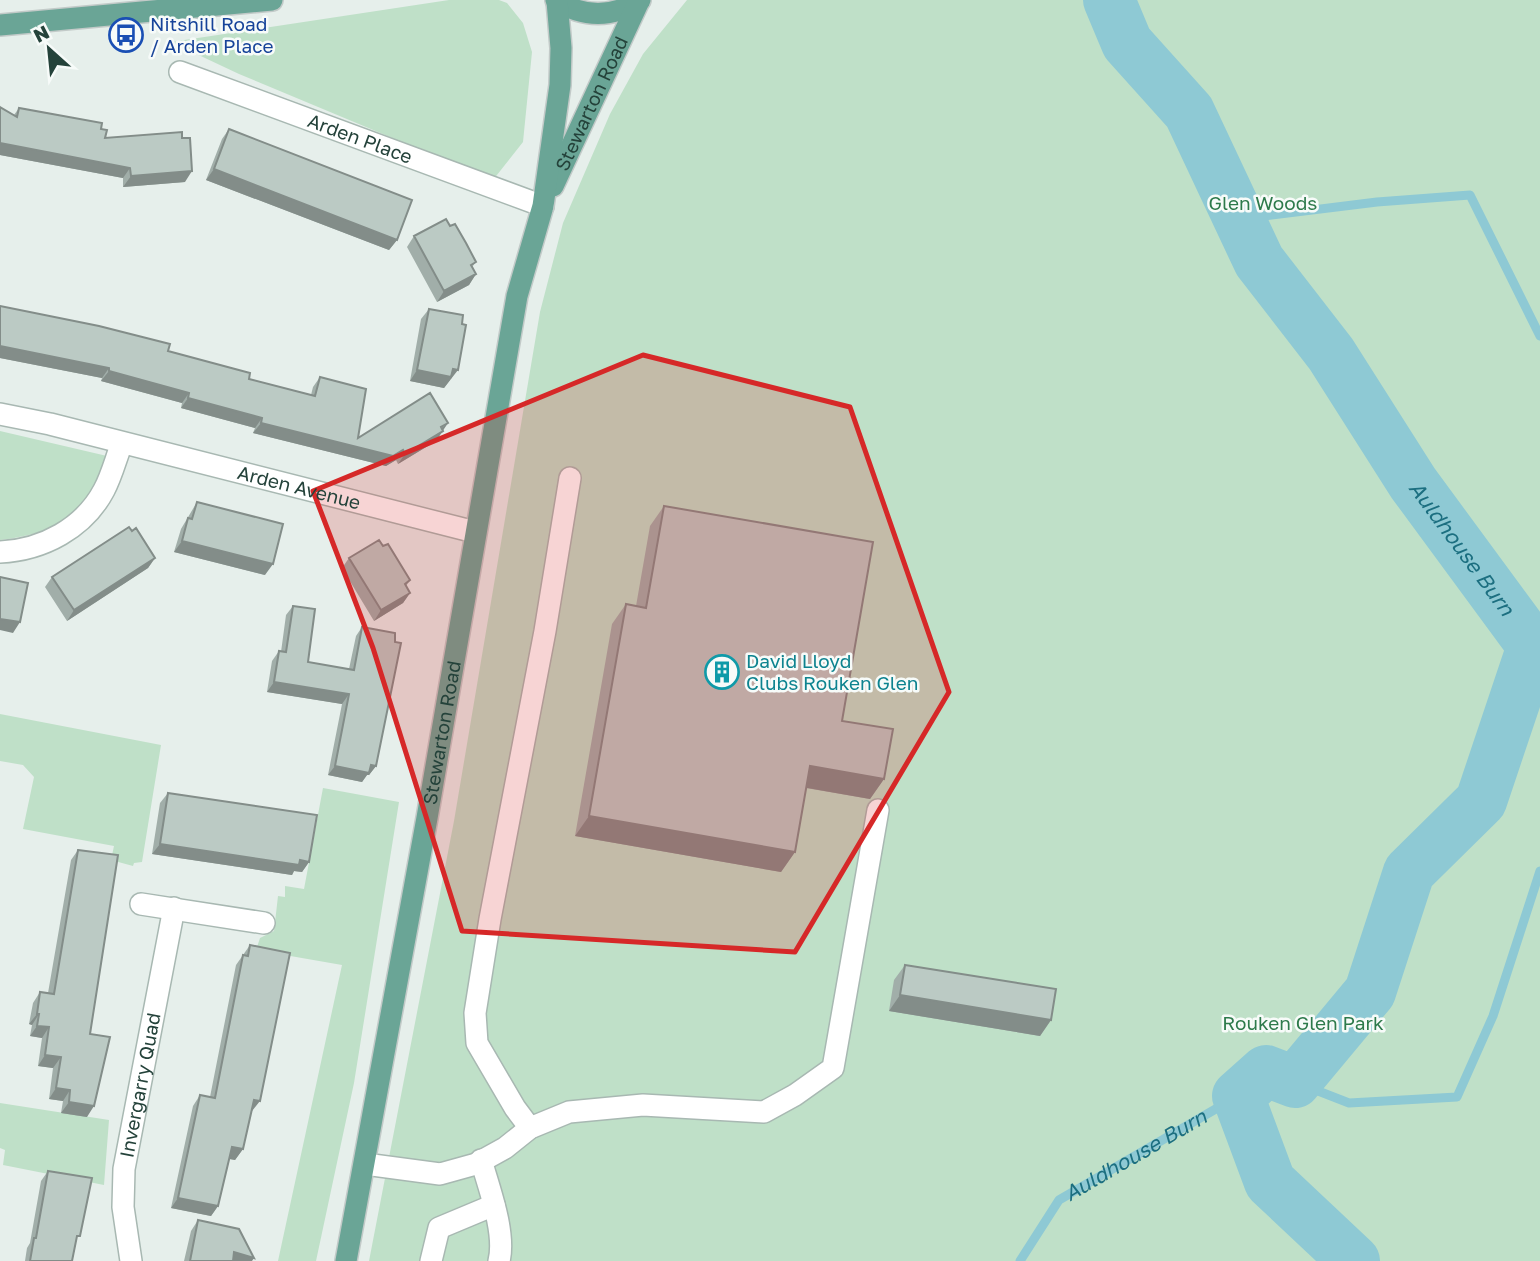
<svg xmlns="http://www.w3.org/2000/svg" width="1540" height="1261" viewBox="0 0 1540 1261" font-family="'Golos Text',sans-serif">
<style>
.green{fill:#bfe0c8}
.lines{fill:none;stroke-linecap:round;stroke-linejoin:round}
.stream{stroke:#8ec9d4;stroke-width:9}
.river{stroke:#8ec9d4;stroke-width:52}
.minor-casing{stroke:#a8b8b2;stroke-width:24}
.major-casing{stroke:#c2cac8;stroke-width:24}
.minor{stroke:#fff;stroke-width:21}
.major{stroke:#6aa596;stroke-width:21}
.wall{fill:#a1aea9}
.shaded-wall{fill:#838d89}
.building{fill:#bbcac4;stroke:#838d89;stroke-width:2}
.marked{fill:#d62828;fill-opacity:0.2;stroke:#d62828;stroke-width:5;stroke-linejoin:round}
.labels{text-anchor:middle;stroke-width:5;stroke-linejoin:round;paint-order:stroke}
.transit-label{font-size:19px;fill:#164399;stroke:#f7fbf9;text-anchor:start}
.street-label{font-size:19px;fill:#24423a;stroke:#f7fbf9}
.park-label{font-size:19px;fill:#2d7a4b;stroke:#f7fbf9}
.culture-label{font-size:19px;fill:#0d838f;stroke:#f7fbf9;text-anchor:start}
.water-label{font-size:21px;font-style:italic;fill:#1c6f80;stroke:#f7fbf9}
</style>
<rect width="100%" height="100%" fill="#e6efeb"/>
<path class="green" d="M449,0H499L507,3L523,23L532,52L523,142L493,180L239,74L171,42Z
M687,0H1540V1261H369L454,821L540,312L563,223L610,114L643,54Z
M0,431L107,456C87,513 60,533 0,540Z
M0,714L161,745L142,862L134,863L133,866L111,860L114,846L23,829L34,777L23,765L0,761Z
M323,788L399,802L354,1083L316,1261H278L342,965L256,950L260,938L274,931L278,896L285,897V886L304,889Z
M0,1103L109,1120L104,1185L3,1165L5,1150L0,1148Z"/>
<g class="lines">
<g class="stream">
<path d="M1240,219L1377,202L1470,195L1540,336"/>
<path d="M1295,1082L1349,1103L1457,1097L1493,1016L1540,871"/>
<path id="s1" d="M1020,1261L1059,1200L1238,1096"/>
</g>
<path class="river" id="s2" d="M1109,0L1127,43L1189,112L1259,261L1331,354L1413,483L1533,646L1481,801L1409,872L1370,992L1295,1082L1266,1071L1238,1096L1270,1182L1354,1261"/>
<g class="minor-casing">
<g id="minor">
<path id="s3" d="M180,72L543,206"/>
<path id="s4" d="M0,414L50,424L475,532"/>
<path d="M0,552C43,550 84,528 104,490C112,475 116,458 122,443"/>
<path d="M141,904L264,923"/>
<path d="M530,1128L515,1108L477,1043L475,1013L490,919L545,631L570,478"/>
<path d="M481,1160C489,1188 506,1233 499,1261"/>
<path d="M365,1164L440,1174L476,1164L505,1148L530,1128L569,1112L643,1105L764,1112L795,1095L833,1068L878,810"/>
<path id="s5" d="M131,1261L123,1207L124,1169L174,908"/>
<path d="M431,1261L439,1228L494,1205"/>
</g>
</g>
<g class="major-casing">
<g id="major">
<path d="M556,0C583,18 613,18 640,0"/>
<path d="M0,25L272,0"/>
<path id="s6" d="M553,186L639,1"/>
<path id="s7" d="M346,1261L427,818L517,296L543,206L560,85L561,48L557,1"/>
</g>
</g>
<use href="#minor" class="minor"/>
<use href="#major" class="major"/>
</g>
<path class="wall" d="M0,107L14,115L19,108L101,129L105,138L185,182L123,187V178L0,155Z
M229,129L397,240L389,250L206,180L222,139Z
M450,226L476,262L472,267L476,274L469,285L437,302L407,247L414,236Z
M429,309L450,380L444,388L410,381L421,319Z
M168,351L249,379L311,395L313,387L320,377L358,438L443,430L436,441L398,464L396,460L386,466L253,433L255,428L181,408L182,403L101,381L102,378L0,358Z
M197,502L265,575L174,552L181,529Z
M664,506L842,721L884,779L870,799L806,788L795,852L781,872L575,836L612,624L626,604L636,606L650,526Z
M132,531L155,558L148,568L67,621L45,587L52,577Z
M383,546L410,580L406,586L410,593L403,603L374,621L342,568L349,558Z
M293,606L308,662L349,669L356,636L362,627L376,766L369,775H367L362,782L328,775L342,704L267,692L272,661L279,651L281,652L286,615Z
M168,793L309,862L302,872L294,871L292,875L152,854L160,803Z
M78,850L90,1034L87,1117L61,1113L63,1101L49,1099L53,1068L38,1066L42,1038L30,1036L32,1025L29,1024L33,1003L40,992L48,993L71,860Z
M250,945L252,1111H251L243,1149L235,1160L229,1159L218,1206L211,1216L171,1208L193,1106L200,1095L210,1097L236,965Z
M905,965L1051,1020L1040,1036L889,1011L894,980Z
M48,1171L76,1243L72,1261H25L27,1248L30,1243L41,1181Z
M198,1220L252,1261H184L191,1231Z"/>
<path class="shaded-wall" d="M0,143L130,168L123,178L0,155Z
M214,169L397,240L389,250L206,180Z
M192,171L185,182L123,187L131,176Z
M476,274L469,285L437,302L444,291Z
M0,346L109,368L102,378L0,358Z
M453,369L458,370L444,388L410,381L417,370Z
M109,371L189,393L182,403L101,381Z
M188,398L262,418L255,428L181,408Z
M261,423L403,450L396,460L386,466L253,433Z
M448,423L436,441L398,464L405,454Z
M182,541L273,564L265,575L174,552Z
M155,558L148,568L67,621L74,610Z
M410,593L403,603L374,621L381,610Z
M0,619L20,622L13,633L0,630Z
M274,682L349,694L342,704L267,692Z
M371,765L376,766L369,775H367L362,782L328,775L335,766Z
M810,766L884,779L870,799L796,786Z
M589,816L795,852L781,872L575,836Z
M160,844L300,860L309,862L302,872L294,871L292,875L152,854Z
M900,995L1051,1020L1040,1036L889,1011Z
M37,1014H39L32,1025L29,1024Z
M37,1026L49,1027L42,1038L30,1036Z
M45,1055L61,1057L53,1068L38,1066Z
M56,1088L70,1090L63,1101L49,1099Z
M254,1100L260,1101L252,1111L247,1110Z
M69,1102L94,1106L87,1117L61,1113Z
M232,1147L243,1149L235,1160L225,1158Z
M178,1198L218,1206L211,1216L171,1208Z
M234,1252L254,1258L252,1261H228Z"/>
<path class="building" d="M0,107L17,117L19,108L102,123L101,129L107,130L105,138L182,132V138H190L192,171L131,176L130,168L0,143Z
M229,129L412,200L397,240L214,169Z
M446,219L450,226L455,224L466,243L476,262L471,265L476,274L444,291L414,236Z
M0,306L99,326L170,344L168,351L250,373L249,379L315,396L320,377L366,389L358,438L430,393L448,423L441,427L443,431L405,454L403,450L393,456L261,423L262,418L188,398L189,393L109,371V368L0,346Z
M429,309L463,315L462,324L466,325L458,370L453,369L451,377L417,370Z
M197,502L283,524L273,564L182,541L188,518L192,519Z
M664,506L873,542L842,721L893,729L884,779L810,766L795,852L589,816L626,604L646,608Z
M129,527L132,531L136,528L155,558L74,610L52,577Z
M379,540L383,546L388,544L410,580L405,584L410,593L381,610L349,558Z
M0,577L28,583L20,622L0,619Z
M293,606L315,609L308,662L354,670L362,627L395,633V642L401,643L376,766L371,765L369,773L335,766L349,694L274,682L279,651L286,652Z
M168,793L317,815L309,862L300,860L299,865L160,844Z
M78,850L118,855L90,1034L110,1037L94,1106L69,1102L70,1090L56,1088L61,1057L45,1055L49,1027L37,1026L39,1014H37L40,992L54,994Z
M250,945L290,953L260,1101L254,1100L243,1149L232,1147L218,1206L178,1198L200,1095L215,1098L243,955L248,956Z
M905,965L1056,989L1051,1020L900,995Z
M48,1171L92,1178L80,1236H77L72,1261H30L34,1238H36Z
M198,1220L239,1229L254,1258L234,1252L233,1261H190Z"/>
<path class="marked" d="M643,355L850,407L949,692L795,952L462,931L373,648L313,491Z"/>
<defs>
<g id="bus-ring" transform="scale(1.75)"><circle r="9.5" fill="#f7fbf9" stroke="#1a4fb4" stroke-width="1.5"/><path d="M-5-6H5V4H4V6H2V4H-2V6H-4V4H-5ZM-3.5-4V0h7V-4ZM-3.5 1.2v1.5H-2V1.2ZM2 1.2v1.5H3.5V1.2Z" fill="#1a4fb4"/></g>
<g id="building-ring" transform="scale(1.75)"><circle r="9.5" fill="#f7fbf9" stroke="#0f9aa8" stroke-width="1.5"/><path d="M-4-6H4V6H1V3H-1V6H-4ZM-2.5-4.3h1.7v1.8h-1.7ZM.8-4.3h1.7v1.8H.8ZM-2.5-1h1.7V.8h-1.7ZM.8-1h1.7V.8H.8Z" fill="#0f9aa8"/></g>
</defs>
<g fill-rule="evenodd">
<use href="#bus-ring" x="126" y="35"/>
<use href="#building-ring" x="722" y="672"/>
</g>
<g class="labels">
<g class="transit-label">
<text x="150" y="31">Nitshill Road<tspan x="150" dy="22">/ Arden Place</tspan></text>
</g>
<g class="street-label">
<text dy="7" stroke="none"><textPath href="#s6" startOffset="91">Stewarton Road</textPath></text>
<text dy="7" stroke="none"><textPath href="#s3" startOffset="192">Arden Place</textPath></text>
<text dy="7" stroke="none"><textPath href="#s4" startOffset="308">Arden Avenue</textPath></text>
<text dy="7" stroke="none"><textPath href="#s7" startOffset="537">Stewarton Road</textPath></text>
<text dy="7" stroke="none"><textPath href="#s5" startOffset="178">Invergarry Quad</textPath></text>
</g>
<g class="park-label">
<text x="1263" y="210">Glen Woods</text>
<text x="1303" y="1030">Rouken Glen Park</text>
</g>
<g class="culture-label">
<text x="746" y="668">David Lloyd<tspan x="746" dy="22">Clubs Rouken Glen</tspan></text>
</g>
<g class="water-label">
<text dy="7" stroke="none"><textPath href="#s2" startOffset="656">Auldhouse Burn</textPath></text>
<text dy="7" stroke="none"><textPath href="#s1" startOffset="161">Auldhouse Burn</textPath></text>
</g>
</g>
<g transform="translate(49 49) rotate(333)" stroke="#f7fbf9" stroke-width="5" paint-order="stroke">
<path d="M0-5L12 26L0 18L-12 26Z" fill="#24423a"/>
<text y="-10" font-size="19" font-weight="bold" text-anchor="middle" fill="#24423a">N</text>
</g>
</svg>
